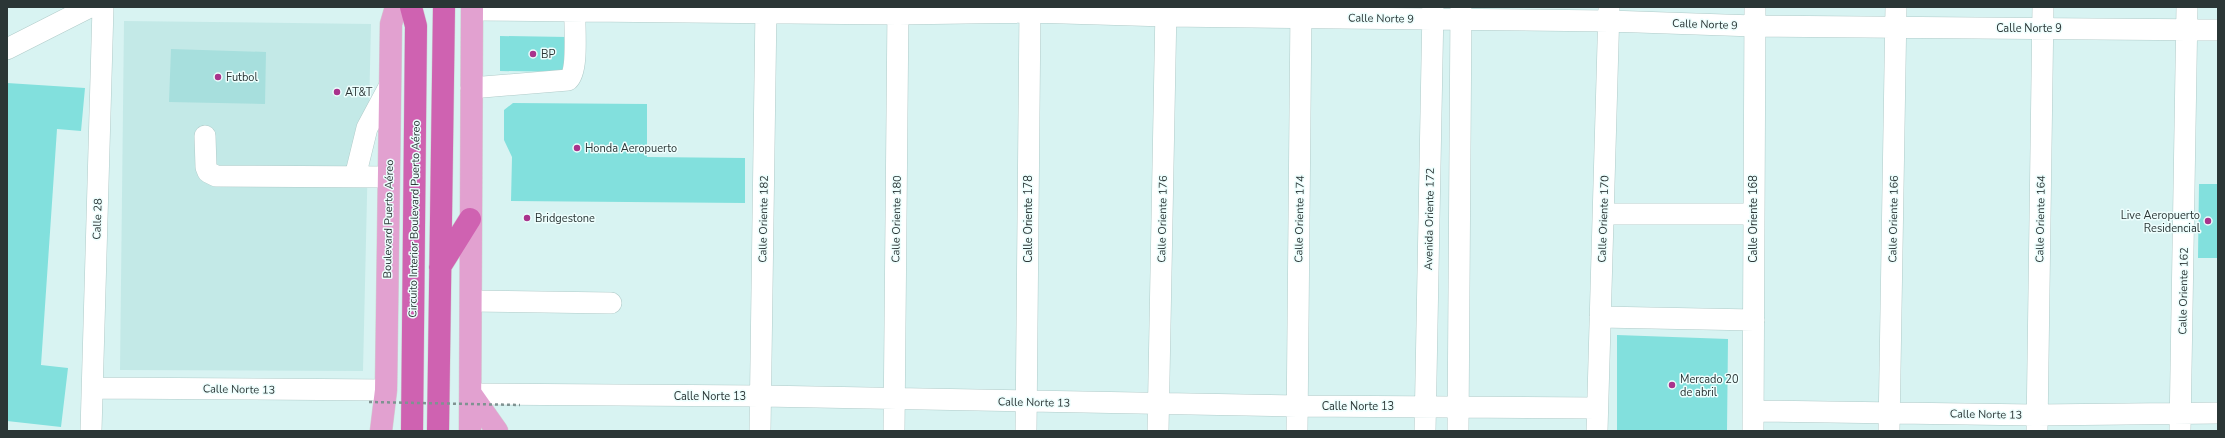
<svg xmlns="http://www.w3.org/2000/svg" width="2225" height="438" viewBox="0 0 2225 438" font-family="'Nunito Sans',sans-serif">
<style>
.built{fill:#c3e9e7}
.green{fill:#a7dfdd}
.building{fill:#82e0dd}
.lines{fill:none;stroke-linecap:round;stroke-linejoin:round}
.minor-casing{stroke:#b0cbc9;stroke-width:22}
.major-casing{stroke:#d0d3d3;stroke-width:23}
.highway-casing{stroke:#d0d3d3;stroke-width:23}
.minor{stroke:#fff;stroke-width:21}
.major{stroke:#e2a1d0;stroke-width:22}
.highway{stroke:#cf62b1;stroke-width:22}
.path-bridge{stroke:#7f9291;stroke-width:2.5;stroke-dasharray:3 3;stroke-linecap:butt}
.poi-dot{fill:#a9338c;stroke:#edfefd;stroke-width:1.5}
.labels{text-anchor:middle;stroke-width:3;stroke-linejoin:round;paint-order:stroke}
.street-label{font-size:11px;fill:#2b3636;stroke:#edfefd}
.poi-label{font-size:11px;fill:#2b3636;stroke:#edfefd;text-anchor:start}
</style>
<rect width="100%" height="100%" fill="#d8f3f2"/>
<path class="built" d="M124,21L371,24L363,371L120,370Z"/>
<path class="green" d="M171,49L266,52L265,104L169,102Z"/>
<path class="building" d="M500,36L567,37L566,72L500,71Z
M7,83L85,88L81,131L57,129L41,365L68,368L61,427L7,421Z
M513,103L647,104V157L745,158V203L511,201L512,157L504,140V110Z
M2199,184H2218V258H2198Z
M1617,335L1728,339L1727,431H1617Z"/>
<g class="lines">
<g class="minor-casing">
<path id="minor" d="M472,10L898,14L1030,12L1166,16L1609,21L1754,26L2218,30
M7,49L90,7
M471,88L568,80C579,71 574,26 575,11
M205,136L206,167L208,172L216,176L389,177
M355,177L367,128L390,85
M1604,214H1753
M471,301L611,303
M1600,317L1754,320
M93,388L386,390
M471,394L761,396L1297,406L1597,408
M1754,411L2037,415L2218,413
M91,431L103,7
M760,431L766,7
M894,431L898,7
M1026,431L1030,7
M1158,431L1166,7
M1297,431L1301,7
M1425,431L1433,7
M1458,431L1461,7
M1597,431L1609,8
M1753,431L1755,7
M1889,431L1896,7
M2037,431L2043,7
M2180,431L2187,7"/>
</g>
<g class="major-casing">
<path id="major" d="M471,394L497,431
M381,431L386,390L391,24L396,7
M470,431L472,7"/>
</g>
<g class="highway-casing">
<path id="highway" d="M411,7L416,26L412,431
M440,267L470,219
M438,431L444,7"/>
</g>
<use href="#minor" class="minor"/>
<use href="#major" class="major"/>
<use href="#highway" class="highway"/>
<path class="path-bridge" d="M369,402L520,405"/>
</g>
<g class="poi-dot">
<circle cx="533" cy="54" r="4"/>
<circle cx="218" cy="77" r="4"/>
<circle cx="337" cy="92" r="4"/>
<circle cx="577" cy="148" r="4"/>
<circle cx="527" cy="218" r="4"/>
<circle cx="2208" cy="221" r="4"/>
<circle cx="1672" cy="385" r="4"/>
</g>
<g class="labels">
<g class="street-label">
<text transform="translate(1381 18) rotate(1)" y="4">Calle Norte 9</text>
<text transform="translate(1705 24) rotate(2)" y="4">Calle Norte 9</text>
<text x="2029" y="32">Calle Norte 9</text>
<text transform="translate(97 219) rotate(-88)" y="4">Calle 28</text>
<text transform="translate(388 219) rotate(-89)" y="4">Boulevard Puerto Aéreo</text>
<text transform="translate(414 219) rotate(-89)" y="4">Circuito Interior Boulevard Puerto Aéreo</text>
<text transform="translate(763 219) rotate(-89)" y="4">Calle Oriente 182</text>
<text transform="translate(896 219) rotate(-89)" y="4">Calle Oriente 180</text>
<text transform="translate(1028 219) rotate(-90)" y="4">Calle Oriente 178</text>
<text transform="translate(1162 219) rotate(-89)" y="4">Calle Oriente 176</text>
<text transform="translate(1299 219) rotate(-89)" y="4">Calle Oriente 174</text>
<text transform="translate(1429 219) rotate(-89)" y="4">Avenida Oriente 172</text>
<text transform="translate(1603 219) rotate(-88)" y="4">Calle Oriente 170</text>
<text transform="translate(1753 219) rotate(-90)" y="4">Calle Oriente 168</text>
<text transform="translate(1893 219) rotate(-89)" y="4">Calle Oriente 166</text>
<text transform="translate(2040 219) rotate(-89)" y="4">Calle Oriente 164</text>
<text transform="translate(2183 291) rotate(-89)" y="4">Calle Oriente 162</text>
<text transform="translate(239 389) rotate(1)" y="4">Calle Norte 13</text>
<text x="710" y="400">Calle Norte 13</text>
<text transform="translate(1034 402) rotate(1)" y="4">Calle Norte 13</text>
<text x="1358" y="410">Calle Norte 13</text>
<text transform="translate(1986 414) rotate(1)" y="4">Calle Norte 13</text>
</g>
<g class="poi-label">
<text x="541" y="58">BP</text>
<text x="226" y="81">Futbol</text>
<text x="345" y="96">AT&amp;T</text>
<text x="585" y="152">Honda Aeropuerto</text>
<text x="2200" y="219" text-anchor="end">Live Aeropuerto<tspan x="2200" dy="13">Residencial</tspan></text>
<text x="535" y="222">Bridgestone</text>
<text x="1680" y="383">Mercado 20<tspan x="1680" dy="13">de abril</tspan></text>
</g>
</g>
<rect width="2225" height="438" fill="none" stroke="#2b3636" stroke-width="16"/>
</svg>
